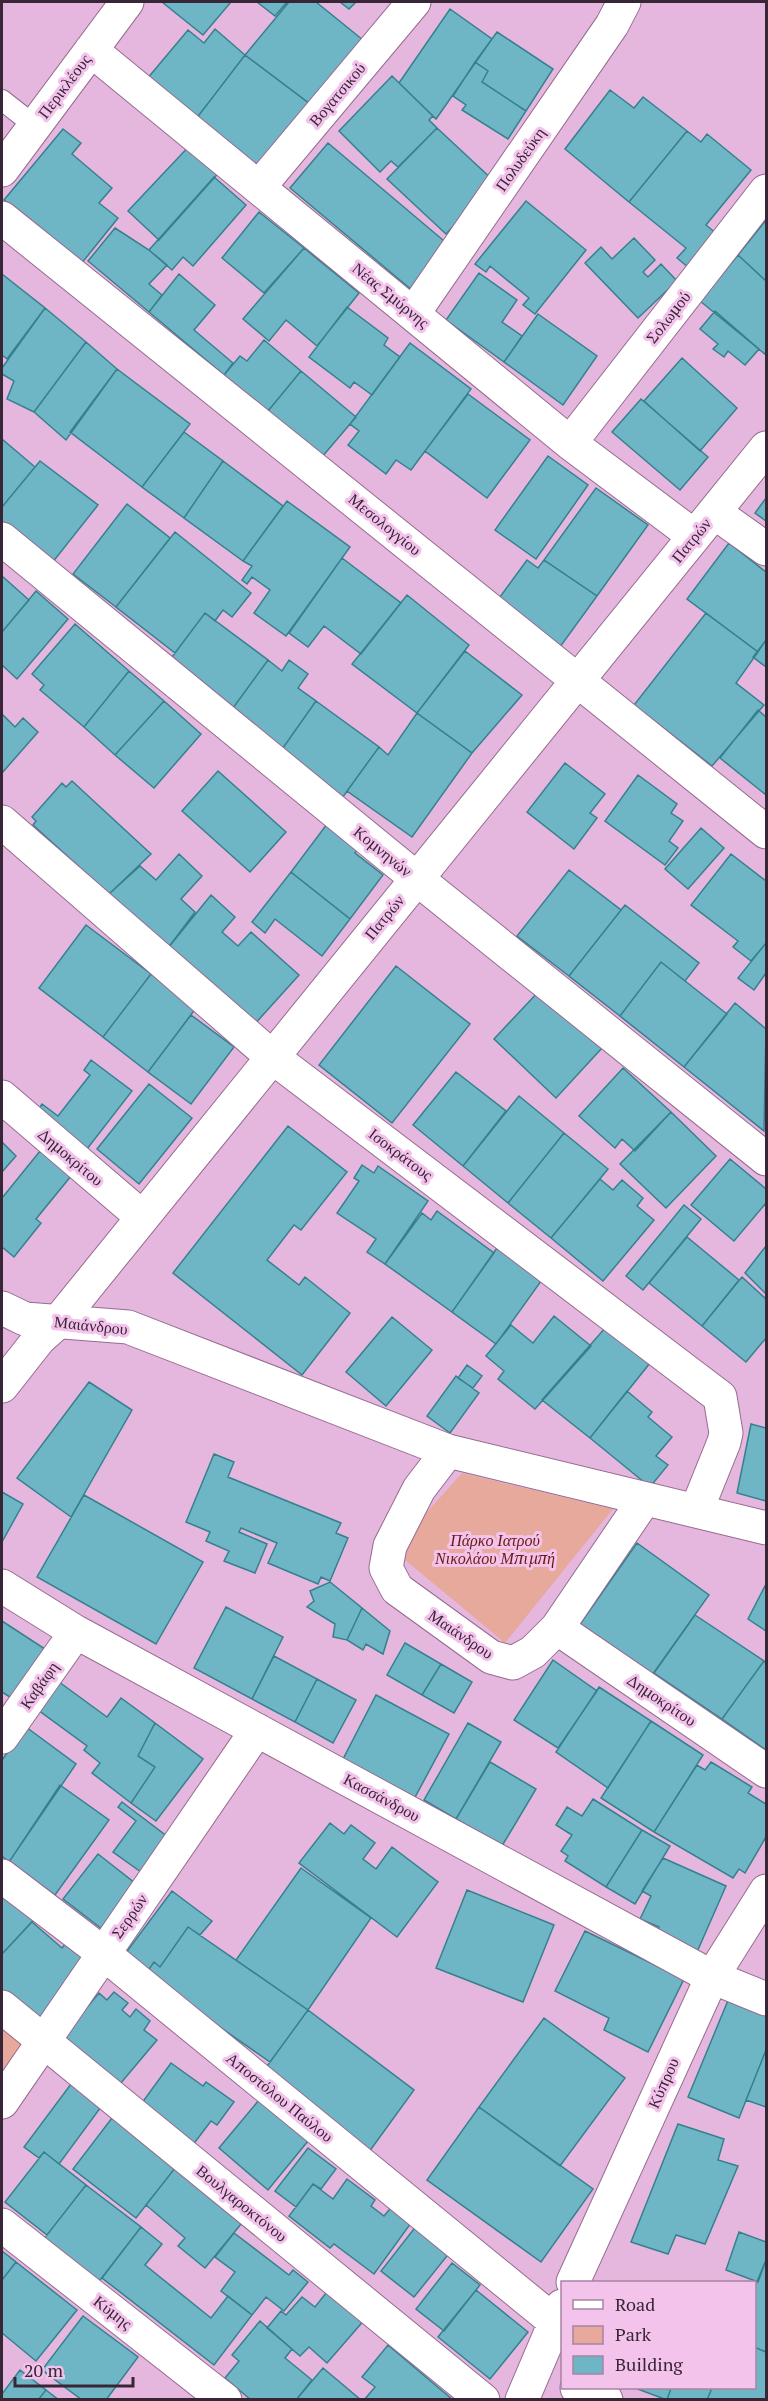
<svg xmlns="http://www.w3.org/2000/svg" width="768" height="2401" viewBox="0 0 768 2401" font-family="'PT Serif',serif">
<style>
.green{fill:#e6a99c}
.building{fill:#6eb6c5;stroke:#36808e;stroke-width:1.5}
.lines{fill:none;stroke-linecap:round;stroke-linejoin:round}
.service-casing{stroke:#966b8f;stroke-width:22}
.minor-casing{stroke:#966b8f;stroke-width:35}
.tertiary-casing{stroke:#966b8f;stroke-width:35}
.service{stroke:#fff;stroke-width:20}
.minor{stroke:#fff;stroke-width:33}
.tertiary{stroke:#fff;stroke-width:33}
.labels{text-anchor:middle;stroke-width:6;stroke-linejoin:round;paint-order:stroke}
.street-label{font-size:16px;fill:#382636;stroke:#f3c3eb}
.park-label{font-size:16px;font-style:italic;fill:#691a0e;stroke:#f3c3eb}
</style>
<rect width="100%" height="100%" fill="#e6b7de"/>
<path class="green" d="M462,1473L613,1509L505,1643L393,1550Z
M2,2026L25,2046L2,2078Z"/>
<path class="building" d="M162,2H231L203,35Z
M257,2H287L275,16Z
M289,2H316L363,40L310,104L245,55Z
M340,2H356L349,9Z
M450,9L492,39L436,119L399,83Z
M215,29L245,55L196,119L147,79L188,30L204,43Z
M497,32L553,69L526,111L482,82L488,71L475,62Z
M245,55L310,104L257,169L196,119Z
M475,62L488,71L482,82L526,111L508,139L462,110L466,105L453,96Z
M392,76L433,116L429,120L437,128L398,167L391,161L380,172L339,131Z
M610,90L634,108L643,97L687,131L629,202L565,149Z
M437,128L495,182L446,234L387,179Z
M63,129L81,143L72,154L112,188L99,203L118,218L81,264L4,200Z
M687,131L701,142L707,134L751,170L706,225L722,238L694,272L677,258L686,248L629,202Z
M193,142L222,169L159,240L128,211Z
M328,143L450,246L413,291L290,188Z
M214,177L246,205L193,266L183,257L172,270L149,250Z
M526,201L586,250L535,314L523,305L529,298L490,266L486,272L475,264Z
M259,212L304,248L264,293L222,258Z
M766,220V281L738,255Z
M115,228L149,250L167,265L149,284L162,295L149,312L88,261Z
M634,238L655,260L643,272L648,277L661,264L677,281L638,318L585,263L601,247L612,259Z
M304,248L359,293L317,346L286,320L269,341L243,319Z
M738,255L766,281V355L700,301Z
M479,273L517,300L502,322L522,336L504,362L446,320Z
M2,274L45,308L7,359L2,355Z
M179,274L215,305L194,330L233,363L224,375L149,312Z
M347,307L388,338L384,345L400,357L372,395L354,382L350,388L309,357Z
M45,308L86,342L34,412L7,399L14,381L2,374V368Z
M715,311L759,349L745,365L728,351L724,357L713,349L718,344L700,329Z
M538,314L597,356L563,405L504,362Z
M264,340L301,371L268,411L224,375L240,356L247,361Z
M86,342L117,369L66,440L34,412Z
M410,343L471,389L411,470L396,460L386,474L348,445L359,431L350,424Z
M682,358L737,408L700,451L644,401Z
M117,369L190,424L142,487L70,432Z
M301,371L356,417L322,457L268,411Z
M468,394L530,440L487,498L425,451Z
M641,399L708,457L680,490L612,432Z
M184,432L223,461L184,518L142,487Z
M2,439L35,467L2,507Z
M548,456L588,485L536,559L495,530Z
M40,461L98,505L52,563L2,523V507Z
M223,461L283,506L243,561L184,518Z
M596,488L648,525L597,596L544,560Z
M766,498V521L755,513Z
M287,501L350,547L286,636L254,613L270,590L252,577L247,584L242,580L252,566L243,561Z
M127,504L170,538L116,607L73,574Z
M175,532L251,593L232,617L223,610L215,621L205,613L175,653L116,607Z
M729,543L766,572V640L758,652L687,599Z
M342,558L401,603L361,654L324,626L308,647L289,633Z
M527,560L538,568L544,560L597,596L560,647L497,601Z
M2,576L29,600L2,632Z
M36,591L68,619L17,679L2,665V632Z
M407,595L469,645L417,713L352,664Z
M205,613L268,660L233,708L169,661Z
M706,613L758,652L736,683L764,705L712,766L634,705Z
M75,624L129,671L84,727L40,690L44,685L32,674Z
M766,640V667L753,657Z
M465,651L522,695L472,753L417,713Z
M268,660L282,671L289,660L308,674L298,688L316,701L278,755L233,708Z
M129,671L164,701L115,755L84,727Z
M164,701L201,734L154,788L115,755Z
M316,701L379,747L340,801L278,755Z
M758,710L766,717V795L720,758Z
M417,713L472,753L412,837L347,791L379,747L388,755Z
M2,714L15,727L23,718L38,732L2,773Z
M565,763L605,794L590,813L597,818L574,849L527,812Z
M218,771L286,832L250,872L182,811Z
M638,775L677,804L671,813L683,821L669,841L678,848L665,865L605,821Z
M72,781L151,854L109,894L33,825L36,821L32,817L62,783L66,787Z
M327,824L358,848L355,853L383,875L350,919L291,872Z
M701,828L724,848L688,889L665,869Z
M179,854L202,876L181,899L195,912L168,948L109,894L140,866L156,880Z
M731,854L766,881V943L751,961L733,947L738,941L691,905Z
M569,870L621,910L569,976L517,936Z
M291,872L350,919L322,956L275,919L265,933L252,922Z
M211,895L235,917L222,932L238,946L251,932L299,975L253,1026L168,948Z
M625,905L699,963L685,981L661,962L620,1016L569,976Z
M86,925L151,974L103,1037L39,988Z
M766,943V973L754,990L738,978Z
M661,962L727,1014L684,1067L620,1016Z
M396,966L470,1024L392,1123L319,1065Z
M151,974L196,1008L148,1072L103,1037Z
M540,990L602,1048L556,1098L494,1039Z
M735,1003L766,1029L764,1131L684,1067Z
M191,1015L234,1047L191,1104L148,1072Z
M91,1060L132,1091L87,1149L37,1111L42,1104L58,1116L90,1075L84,1070Z
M623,1068L671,1112L635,1151L622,1139L615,1148L579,1116Z
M456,1072L506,1111L463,1166L413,1125Z
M149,1084L192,1118L139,1184L97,1149Z
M519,1096L564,1133L508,1203L463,1166Z
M671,1112L716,1156L666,1208L620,1164Z
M288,1126L347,1172L301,1230L294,1225L267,1260L299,1285L305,1277L350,1313L302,1375L173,1273Z
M564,1133L608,1169L551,1238L508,1203Z
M2,1142L16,1156L2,1172Z
M40,1151L71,1176L36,1219L41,1223L14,1257L2,1247V1198Z
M730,1159L766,1189V1203L734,1241L691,1205Z
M362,1165L374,1173L378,1166L428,1201L385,1264L367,1252L376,1239L337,1213L359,1181L354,1178Z
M600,1179L613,1190L622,1180L643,1198L637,1206L654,1220L603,1281L551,1238Z
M684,1205L701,1219L643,1290L626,1276Z
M437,1211L494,1253L452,1312L385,1264L422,1213L431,1220Z
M687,1237L739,1280L702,1326L649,1283Z
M499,1245L544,1277L496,1344L452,1312Z
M766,1246V1294L745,1273Z
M742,1277L766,1299V1338L746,1362L702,1326Z
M554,1316L591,1346L535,1409L498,1379L504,1371L486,1356L511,1325L533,1343Z
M392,1317L432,1350L386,1406L346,1372Z
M606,1327L650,1363L590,1438L542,1400Z
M467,1365L482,1376L473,1388L458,1378Z
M456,1376L479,1393L450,1433L427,1416Z
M89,1382L132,1410L71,1517L17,1478Z
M627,1391L652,1412L648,1417L672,1437L656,1456L668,1465L650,1487L590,1438Z
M751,1424L766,1428V1425V1501L737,1493Z
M214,1454L234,1462L228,1477L341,1523L336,1533L348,1538L330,1581L321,1577L318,1584L268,1563L277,1543L241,1528L239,1532L267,1544L255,1573L224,1561L229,1551L206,1541L210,1532L186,1522Z
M2,1492L23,1504L2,1542Z
M84,1495L203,1562L156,1644L37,1577Z
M637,1543L709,1595L650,1678L578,1627Z
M330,1582L362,1608L347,1640L333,1637L335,1624L307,1607L314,1601L310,1591Z
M765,1586L766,1587V1631L748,1619Z
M226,1607L283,1637L252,1699L194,1668Z
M362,1608L390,1631L383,1654L366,1644L363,1650L347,1640Z
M695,1615L764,1661L722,1719L654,1673Z
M2,1621L45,1649L13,1699L2,1692Z
M405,1643L441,1664L422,1695L387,1675Z
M274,1656L317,1679L295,1722L252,1699Z
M553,1660L597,1691L558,1748L514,1720Z
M764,1661L766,1663V1750L722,1719Z
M441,1664L472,1682L454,1713L422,1695Z
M55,1679L107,1717L121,1698L155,1723L138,1756L155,1767L131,1803L92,1773L100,1763L84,1750L87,1746L34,1707Z
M317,1679L356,1700L333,1743L295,1722Z
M599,1687L651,1721L608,1788L556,1752Z
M376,1695L449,1734L413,1801L341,1763Z
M651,1721L703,1755L654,1832L601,1798Z
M155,1723L203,1759L156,1821L131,1803L155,1767L138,1756Z
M468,1723L501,1742L456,1819L424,1800Z
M26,1727L76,1764L9,1862L2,1856V1760Z
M490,1762L536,1789L502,1846L456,1819Z
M711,1762L752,1787L748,1793L766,1804V1837L745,1873L739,1869L733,1878L654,1832L697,1765L705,1770Z
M60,1785L109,1820L55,1895L9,1862Z
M593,1799L642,1830L606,1887L565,1861L568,1856L561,1851L572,1835L556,1825L567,1807L582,1816Z
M122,1802L168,1837L141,1872L113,1852L136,1821L118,1807Z
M330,1823L344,1834L351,1825L375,1843L363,1859L376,1869L392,1847L438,1882L397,1937L299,1863Z
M642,1830L670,1846L635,1904L606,1887Z
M98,1854L140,1887L106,1932L63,1899Z
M663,1858L726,1886L697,1952L657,1934L659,1927L640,1919L651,1896L642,1891Z
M301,1868L371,1918L308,2010L236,1960Z
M2,1882L39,1914L2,1954Z
M467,1890L554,1925L523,2002L436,1968Z
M172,1891L212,1921L200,1935L188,1927L160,1967L154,1962L145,1975L122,1958Z
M32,1922L62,1948L67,1942L89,1961L32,2027L2,2000V1954Z
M188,1927L308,2010L270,2062L145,1975L154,1962L160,1967Z
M585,1931L684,1979L648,2052L604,2030L609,2018L555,1991Z
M114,1992L128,2003L122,2010L130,2017L136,2009L150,2021L144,2030L157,2040L115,2090L58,2042L99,1993L107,2000Z
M729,1998L766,2014V2050L739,2118L688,2097Z
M308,2010L414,2090L369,2152L262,2073Z
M544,2018L625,2078L560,2166L479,2107Z
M766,2050V2107L746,2100Z
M171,2063L203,2086L206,2082L234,2102L217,2125L211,2121L189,2150L136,2111Z
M71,2084L101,2107L59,2164L44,2152L39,2158L24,2147Z
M259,2100L308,2141L268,2190L219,2148Z
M479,2107L593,2189L541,2262L427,2180Z
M115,2114L179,2163L136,2218L73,2169Z
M678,2124L724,2139L718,2160L738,2166L705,2244L676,2235L668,2254L631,2242Z
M308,2148L336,2169L321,2189L313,2184L296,2207L275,2191Z
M44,2152L86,2185L47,2235L5,2202Z
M179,2163L246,2218L205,2268L178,2246L185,2238L146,2205Z
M347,2179L375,2200L371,2206L384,2216L394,2204L414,2219L374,2274L334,2244L330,2248L289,2216L313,2184L333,2199Z
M86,2185L141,2227L97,2284L39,2245Z
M417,2225L451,2251L414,2297L381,2271Z
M141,2227L162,2244L145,2265L211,2318L228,2296L252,2315L214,2365L102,2278Z
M739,2232L766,2242V2260L758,2282L726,2270Z
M234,2233L289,2275L293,2270L308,2282L284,2311L266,2297L252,2315L221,2291L235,2272L215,2257Z
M2,2251L16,2262L2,2280Z
M766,2260V2352L754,2347V2289Z
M16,2262L77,2310L36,2361L2,2333V2280Z
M452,2263L480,2285L444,2331L416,2309Z
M330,2288L366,2318L327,2363L309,2347L300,2356L267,2328L281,2311L286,2315L302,2297L315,2307Z
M476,2290L528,2332L490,2379L438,2337Z
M83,2316L138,2357L106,2400H82L42,2370Z
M260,2321L292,2349L285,2358L312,2380L296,2400H251L225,2378L239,2361L232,2355Z
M388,2345L453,2400H364L375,2387L362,2377Z
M754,2347L766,2352V2400H707L712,2388H754Z
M323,2368L361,2400H296Z
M20,2370L46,2390L38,2400H2V2394Z
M635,2388H671L667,2400Z
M671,2388H712L707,2400H667Z
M46,2390L59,2400H38Z"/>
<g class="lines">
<g class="service-casing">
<path id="service" d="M2,100L35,126"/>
</g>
<g class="minor-casing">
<path id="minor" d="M91,50L570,443L694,536
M2,170L127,2
M259,187L414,2
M2,218L766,832
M413,314L612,25L624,2
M570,443L766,191
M714,512L766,549
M2,539L416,878L766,1159
M2,822L271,1056L720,1397L726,1433L724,1442L697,1509
M2,1097L141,1216
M2,1386L39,1339L58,1322L766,448
M448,1451L419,1489L390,1546L386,1568L397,1589L491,1657L513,1663L533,1652L557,1628L644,1500
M2,1586L76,1632L712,1977L766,1999
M557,1628L766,1771
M2,1737L76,1632
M2,1876L103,1953L555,2322
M2,2007L483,2400
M2,2102L257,1730
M2,2225L225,2400
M573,2282L712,1977L766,1891
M577,2388L606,2400
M522,2400L562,2306"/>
</g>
<g class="tertiary-casing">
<path id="tertiary" d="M2,1308L25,1319L128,1327L448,1451L766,1528"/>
</g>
<use href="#service" class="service"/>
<use href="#minor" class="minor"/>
<use href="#tertiary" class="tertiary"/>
</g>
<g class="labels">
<g class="street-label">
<text transform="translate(64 86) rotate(-53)" y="6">Περικλέους</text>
<text transform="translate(337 94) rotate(-50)" y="6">Βογατσικού</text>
<text transform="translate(520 159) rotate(-55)" y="6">Πολυδεύκη</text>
<text transform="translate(391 295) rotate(39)" y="6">Νέας Σμύρνης</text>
<text transform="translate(668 317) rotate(-52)" y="6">Σολωμού</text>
<text transform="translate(385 524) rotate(39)" y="6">Μεσολογγίου</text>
<text transform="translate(691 540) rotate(-51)" y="6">Πατρών</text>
<text transform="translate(383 851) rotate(39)" y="6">Κομνηνών</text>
<text transform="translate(384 917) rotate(-51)" y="6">Πατρών</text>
<text transform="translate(401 1154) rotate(37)" y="6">Ισοκράτους</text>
<text transform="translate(71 1157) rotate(40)" y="6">Δημοκρίτου</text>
<text transform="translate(91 1325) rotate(6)" y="6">Μαιάνδρου</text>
<text transform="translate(461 1634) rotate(34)" y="6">Μαιάνδρου</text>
<text transform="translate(39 1685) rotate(-55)" y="6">Καβάφη</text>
<text transform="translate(662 1700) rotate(34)" y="6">Δημοκρίτου</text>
<text transform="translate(382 1797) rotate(28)" y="6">Κασσάνδρου</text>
<text transform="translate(129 1916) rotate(-55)" y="6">Σερρών</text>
<text transform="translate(663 2083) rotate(-66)" y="6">Κύπρου</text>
<text transform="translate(280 2097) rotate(39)" y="6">Αποστόλου Παύλου</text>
<text transform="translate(242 2203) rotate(39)" y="6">Βουλγαροκτόνου</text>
<text transform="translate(113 2312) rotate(38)" y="6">Κύμης</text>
</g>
<g class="park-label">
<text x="495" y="1546">Πάρκο Ιατρού<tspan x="495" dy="18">Νικολάου Μπιμπή</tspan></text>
</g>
</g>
<rect width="768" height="2401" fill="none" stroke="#382636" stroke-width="6"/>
<rect x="561" y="2281" width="195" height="108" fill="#f3c3eb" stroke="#a884a3" stroke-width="1.5"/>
<rect x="573" y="2300" width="30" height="9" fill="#ffffff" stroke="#a884a3" stroke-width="1.5"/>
<text x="615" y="2311" font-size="18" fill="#382636">Road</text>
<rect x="573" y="2326" width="30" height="18" fill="#e6a99c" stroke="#a884a3" stroke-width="1.5"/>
<text x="615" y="2341" font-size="18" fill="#382636">Park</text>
<rect x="573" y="2356" width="30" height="18" fill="#6eb6c5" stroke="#a884a3" stroke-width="1.5"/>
<text x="615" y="2371" font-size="18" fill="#382636">Building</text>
<path d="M15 2377v9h118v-9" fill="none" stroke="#382636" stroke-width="3"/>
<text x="24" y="2377" font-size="18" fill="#382636" stroke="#f3c3eb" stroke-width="4.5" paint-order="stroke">20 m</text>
</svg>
